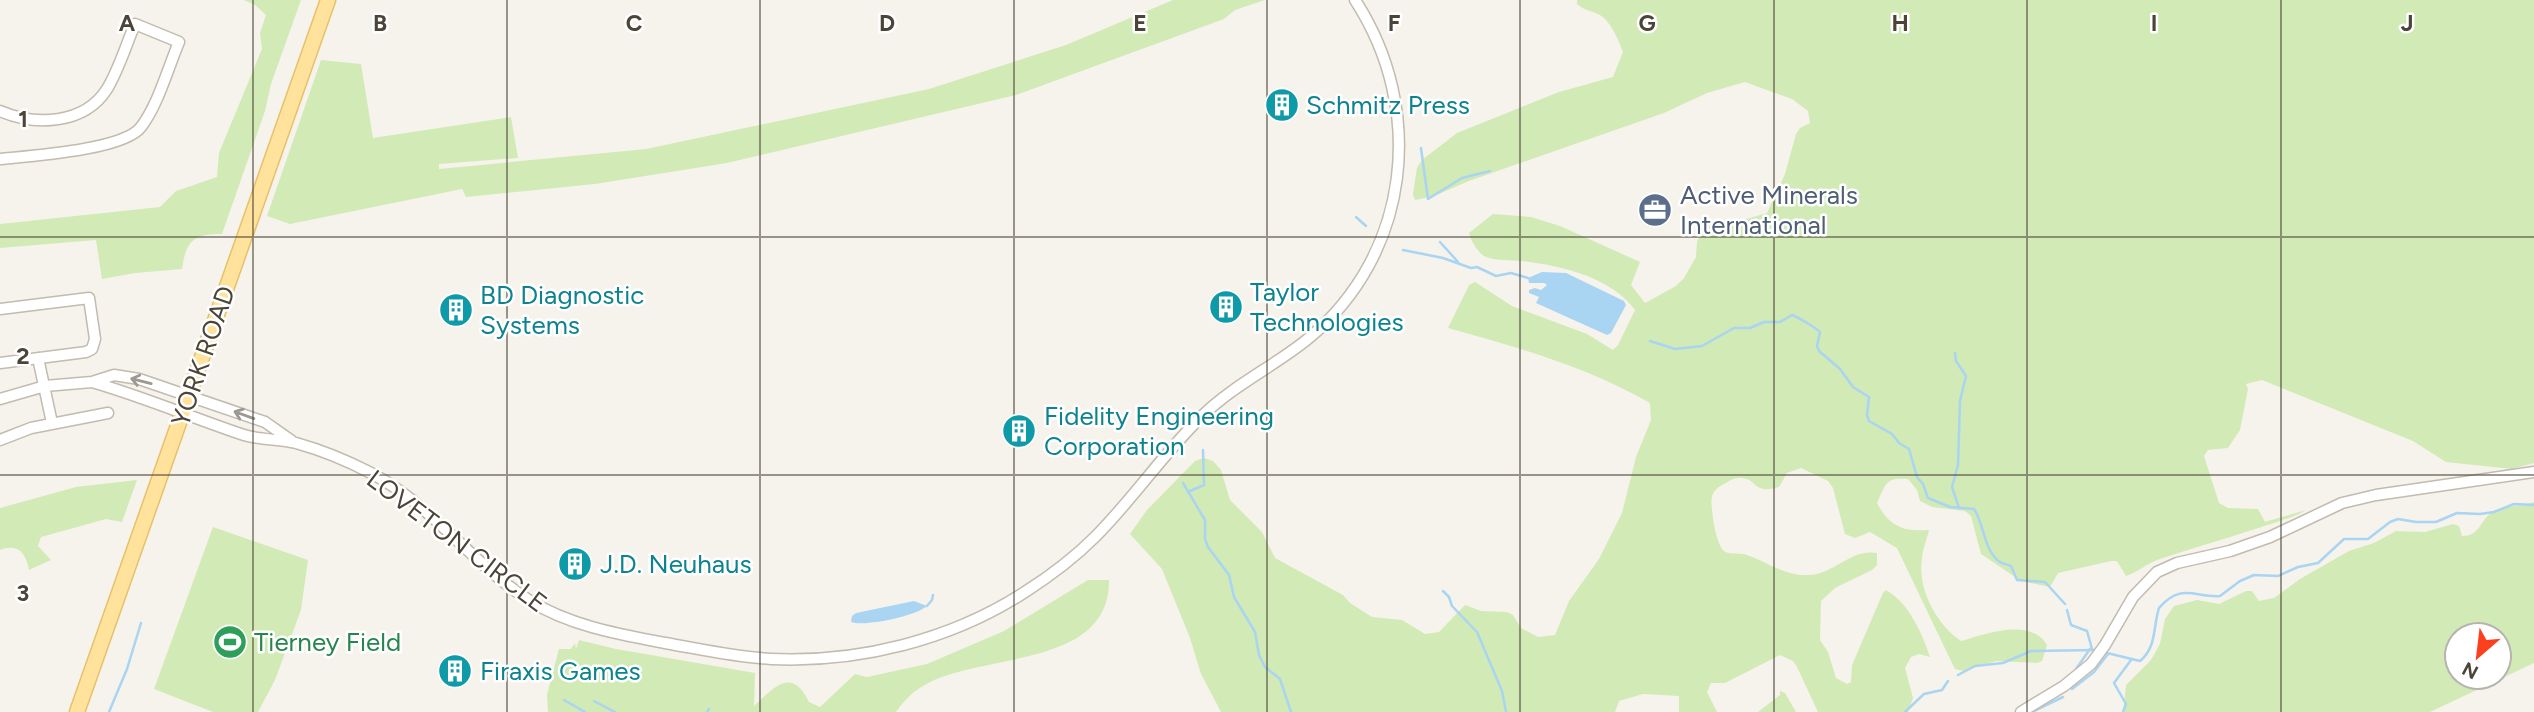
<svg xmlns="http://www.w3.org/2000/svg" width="2534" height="712" viewBox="0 0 2534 712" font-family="Figtree,sans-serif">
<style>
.green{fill:#d2eab5;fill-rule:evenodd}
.water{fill:#a9d4f2}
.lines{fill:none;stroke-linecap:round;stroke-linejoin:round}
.stream{stroke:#a9d4f2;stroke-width:2.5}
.minor-casing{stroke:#c2bbae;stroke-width:13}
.major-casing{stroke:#e6c16a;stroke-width:17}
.minor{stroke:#fff;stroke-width:10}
.major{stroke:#ffe39c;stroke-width:14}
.oneway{stroke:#9c9892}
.grid{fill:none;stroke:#4b4439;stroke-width:2;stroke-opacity:0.55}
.labels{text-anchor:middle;stroke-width:5;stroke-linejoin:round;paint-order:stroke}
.culture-label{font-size:26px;fill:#0d838f;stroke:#fff;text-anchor:start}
.service-label{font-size:26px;fill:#4e5e75;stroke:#fff;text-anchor:start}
.street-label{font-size:26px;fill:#4b4439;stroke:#fff}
.leisure-label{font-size:26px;fill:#27864d;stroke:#fff;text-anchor:start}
.grid-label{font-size:23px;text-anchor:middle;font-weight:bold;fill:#4b4439;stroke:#fff;stroke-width:5;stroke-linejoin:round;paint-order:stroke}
</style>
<rect width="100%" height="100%" fill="#f6f3ec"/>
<path class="green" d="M244,0H301L271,84L265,111L222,234C193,234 186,241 182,269L135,273L102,279L96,240L0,248V224L160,207L176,191L217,177L219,153L262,49L260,33L266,15L255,5Z
M1173,0H1265L1235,10L1224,19L1016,95L727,163L595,184L466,197L462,189L290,224L267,216L321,60L361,64L373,138L511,117L518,158L439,164V169L646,149L929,89L1066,45Z
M1577,0H2534V463L2512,469L2446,462L2413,441L2262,380L2246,384L2248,389L2240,430L2228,448L2208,450L2204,456L2219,503L2228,508L2258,509L2265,522L2306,510L2297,515C2252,531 2205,544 2160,559C2147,563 2137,573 2126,576L2117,561H2111L2058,573L2050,587L2021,581L1981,554L1971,516L1965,511L1932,507L1920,501L1917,490L1908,479C1886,477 1886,483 1877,503C1889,526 1903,532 1929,530C1927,539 1923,548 1922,558C1917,588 1936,624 1961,641C1986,634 2030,617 2047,645L2042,661L2037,663L1996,661L1963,671L1955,669L1951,661L1897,548L1870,532L1855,538L1845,534L1833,488L1828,481L1801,468L1787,473L1779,487C1752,495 1759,479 1741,478C1736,477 1731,480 1726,483C1708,491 1711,500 1713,518C1714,527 1717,541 1722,549C1727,556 1740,552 1747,555C1767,562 1785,576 1808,575C1833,575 1851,548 1877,553V565L1872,570L1835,588L1821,601L1820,640L1828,652L1836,678L1847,684L1851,682L1852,665L1883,593L1886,590C1909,603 1922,633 1930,657L1919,654L1911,657L1905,668L1913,698L1908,712H1818L1797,667L1793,661L1780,655L1725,683H1711L1707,692L1717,712H1679V696L1643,694L1619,701L1615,712H1221L1201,674L1190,638L1162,569L1130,534L1147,510L1195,461L1204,458L1213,461L1221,470L1230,500L1262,532L1275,558L1343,595L1350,603L1372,617L1402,620L1425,634L1439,632L1465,605L1481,611L1507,612L1513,615L1521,628L1538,637L1555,635L1569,601L1599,559L1622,513L1636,457L1651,420L1650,403C1587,367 1517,347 1448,328L1469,285L1475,282L1512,306L1587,334L1613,350L1618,345L1635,310C1611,277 1562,266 1522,261C1512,260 1493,261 1484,256C1477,251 1471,241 1469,233L1493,214L1531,217L1560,226L1640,262L1631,285L1645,303L1676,286L1684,278L1696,257L1697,242L1704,226C1714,222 1723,226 1733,223C1745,220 1755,216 1767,213L1785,174L1796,134L1800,128L1810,123L1808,111L1792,99L1745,82L1707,93L1664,113L1469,181L1434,196L1415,200L1413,194L1417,168L1422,160L1457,133L1559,92L1613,77L1623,52C1619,41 1612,25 1603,17C1595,11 1584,11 1577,4Z
M137,480L122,522L106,519L41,537L38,546L51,560L29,570C26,553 18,543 0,550V508L76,487Z
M2534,502V663L2430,712H2123L2126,685L2151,660L2160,644L2165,619L2174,606L2197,600L2219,604L2246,591H2252L2259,601L2274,598L2300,579L2349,551L2374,543L2396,531L2425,532L2453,524L2459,526L2462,536C2480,536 2479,522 2491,513C2504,504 2520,508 2534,502ZM2499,635V677H2457V635Z
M213,527L308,560L301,610L275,680L258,712H213L154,689Z
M1088,580H1109C1110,670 978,652 923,686C912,692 903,702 896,712H548L547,695L559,649H571L575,643L576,649L579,640L616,649L755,673L754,706C775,686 792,667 809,702L820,707L855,674L867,677L927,664L1004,631Z
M1780,691L1785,693L1796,712H1758L1780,695Z"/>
<path class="water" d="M1542,272L1566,273L1624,301L1626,305L1611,333L1607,335L1536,303L1539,297L1529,293V290L1535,288L1541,290L1547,285L1544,283H1529L1528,278Z
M914,601L927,606C916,616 865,627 851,622L852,616L856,613Z"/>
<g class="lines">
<path class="stream" d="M1421,148L1428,199L1462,178L1490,171
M1356,217L1366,226
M1440,242L1458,262
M1403,250L1443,258L1471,268L1477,267L1496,276L1511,273L1528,278
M1650,341L1675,349L1702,346L1734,328H1750L1764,322H1780L1792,315C1798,317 1816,328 1820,332L1817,346L1819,351L1840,369L1853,387L1869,397L1867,415L1869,421L1892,434L1899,443L1909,449L1917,477L1923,484L1928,498L1950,507L1974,509C1984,523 1984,552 2000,562C2003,564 2007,564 2011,566L2017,580L2045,582L2065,604
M1955,353L1956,361L1966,376L1960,401L1958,465L1952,487L1959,508
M1183,483L1205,520V539L1208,547L1229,575L1234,597L1255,632L1259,655L1265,667L1280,679L1291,712
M1188,492L1204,485L1203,450
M1443,591L1449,597L1452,606L1477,632L1502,691L1506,712
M927,606L932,600L933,595
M2067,610L2071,625L2087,631L2092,649
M2103,652L2140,661C2157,647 2153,626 2159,608C2181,582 2196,598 2220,596L2240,581L2254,575L2278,576L2298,567L2318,563L2344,539H2368L2390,522L2398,519L2416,522H2436L2457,513L2480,514L2494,512L2514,504L2534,505
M2076,669L2090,649
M1958,675L1975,666L2003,663L2031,651L2096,650
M2072,689L2094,672L2108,654
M564,700L585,712
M594,701L615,712
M109,712L127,669L141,623
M707,712L709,709
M1905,712L1924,694L1942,690L1948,681
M2032,712L2063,697
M2123,712L2126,704L2114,683L2131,660"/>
<g class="minor-casing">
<path id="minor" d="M0,111C35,126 84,125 107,89C119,69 126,45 135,24L179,42C168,68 158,105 141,127C124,150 30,156 0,159
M0,309L89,298L95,339L92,349L86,352L0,363
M38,358L52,423
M92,382C144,397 193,418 244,435C260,440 279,439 296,443C321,450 348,461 371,473C432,505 472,564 530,601C571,626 618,634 665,643C700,649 735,657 771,659C859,663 951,640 1025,592C1050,576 1074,558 1095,537C1133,499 1163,454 1201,417C1233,385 1275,366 1309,338C1411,253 1426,109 1355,0
M0,399L45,386L92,382L114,375L139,379L265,422L292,441
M0,440L31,428L108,413
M2021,712L2064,686L2091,664L2105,645L2133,597L2157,572L2177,563L2230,551L2270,537L2342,503L2376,495L2534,472"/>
</g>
<g class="major-casing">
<path id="major" d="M77,712L328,0"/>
</g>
<use href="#minor" class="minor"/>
<use href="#major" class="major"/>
</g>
<defs><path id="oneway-shaft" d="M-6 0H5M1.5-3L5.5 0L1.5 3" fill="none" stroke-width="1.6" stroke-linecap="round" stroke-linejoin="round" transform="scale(1.75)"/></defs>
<g class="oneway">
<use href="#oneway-shaft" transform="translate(141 381) rotate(-166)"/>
<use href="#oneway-shaft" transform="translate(244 415) rotate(-160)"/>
</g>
<path class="grid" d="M253,0V712M507,0V712M760,0V712M1014,0V712M1267,0V712M1520,0V712M1774,0V712M2027,0V712M2281,0V712M0,237H2534M0,475H2534"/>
<defs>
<g id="building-disc" transform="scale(1.75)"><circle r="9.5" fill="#0f9aa8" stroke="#fff"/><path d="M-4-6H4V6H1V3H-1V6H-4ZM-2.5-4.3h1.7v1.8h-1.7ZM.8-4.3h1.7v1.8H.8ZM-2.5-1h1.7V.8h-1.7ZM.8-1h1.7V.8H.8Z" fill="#fff"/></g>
<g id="office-disc" transform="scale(1.75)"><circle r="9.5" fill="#5c6f8a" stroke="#fff"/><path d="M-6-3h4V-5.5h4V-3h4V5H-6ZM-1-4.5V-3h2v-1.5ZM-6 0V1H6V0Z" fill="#fff"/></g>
<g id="stadium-disc" transform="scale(1.75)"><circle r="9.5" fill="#2e9e5b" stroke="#fff"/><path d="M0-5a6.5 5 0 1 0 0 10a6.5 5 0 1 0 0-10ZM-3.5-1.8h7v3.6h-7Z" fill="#fff"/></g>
</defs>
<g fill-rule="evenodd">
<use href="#building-disc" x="1282" y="105"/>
<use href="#office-disc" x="1655" y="210"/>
<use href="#building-disc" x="1226" y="307"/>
<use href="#building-disc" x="456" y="310"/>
<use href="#building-disc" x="1019" y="431"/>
<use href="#building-disc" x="575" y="564"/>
<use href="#stadium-disc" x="230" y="642"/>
<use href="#building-disc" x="455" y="671"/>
</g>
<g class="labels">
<g class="culture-label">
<text x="1306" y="114">Schmitz Press</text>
<text x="1250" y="301">Taylor<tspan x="1250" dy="30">Technologies</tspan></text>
<text x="480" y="304">BD Diagnostic<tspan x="480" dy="30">Systems</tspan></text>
<text x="1044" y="425">Fidelity Engineering<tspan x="1044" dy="30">Corporation</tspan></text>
<text x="600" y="573">J.D. Neuhaus</text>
<text x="480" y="680">Firaxis Games</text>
</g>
<g class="service-label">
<text x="1680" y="204">Active Minerals<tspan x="1680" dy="30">International</tspan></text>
</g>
<g class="street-label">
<text transform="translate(203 356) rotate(-71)" y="9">YORK ROAD</text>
<text transform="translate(457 541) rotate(37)" y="9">LOVETON CIRCLE</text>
</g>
<g class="leisure-label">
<text x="254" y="651">Tierney Field</text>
</g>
</g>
<g class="grid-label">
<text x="127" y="31">A</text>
<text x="380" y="31">B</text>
<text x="634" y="31">C</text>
<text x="887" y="31">D</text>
<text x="1140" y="31">E</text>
<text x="1394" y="31">F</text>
<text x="1647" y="31">G</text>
<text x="1900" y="31">H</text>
<text x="2154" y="31">I</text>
<text x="2407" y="31">J</text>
<text x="23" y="127">1</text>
<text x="23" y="364">2</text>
<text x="23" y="601">3</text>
</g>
<g transform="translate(2478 656) rotate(208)"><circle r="33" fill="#ffffff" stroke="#b7b4b0" stroke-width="2"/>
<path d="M0-5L12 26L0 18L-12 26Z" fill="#fc3f1d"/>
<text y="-10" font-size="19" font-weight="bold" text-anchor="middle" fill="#4b4439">N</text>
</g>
</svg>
